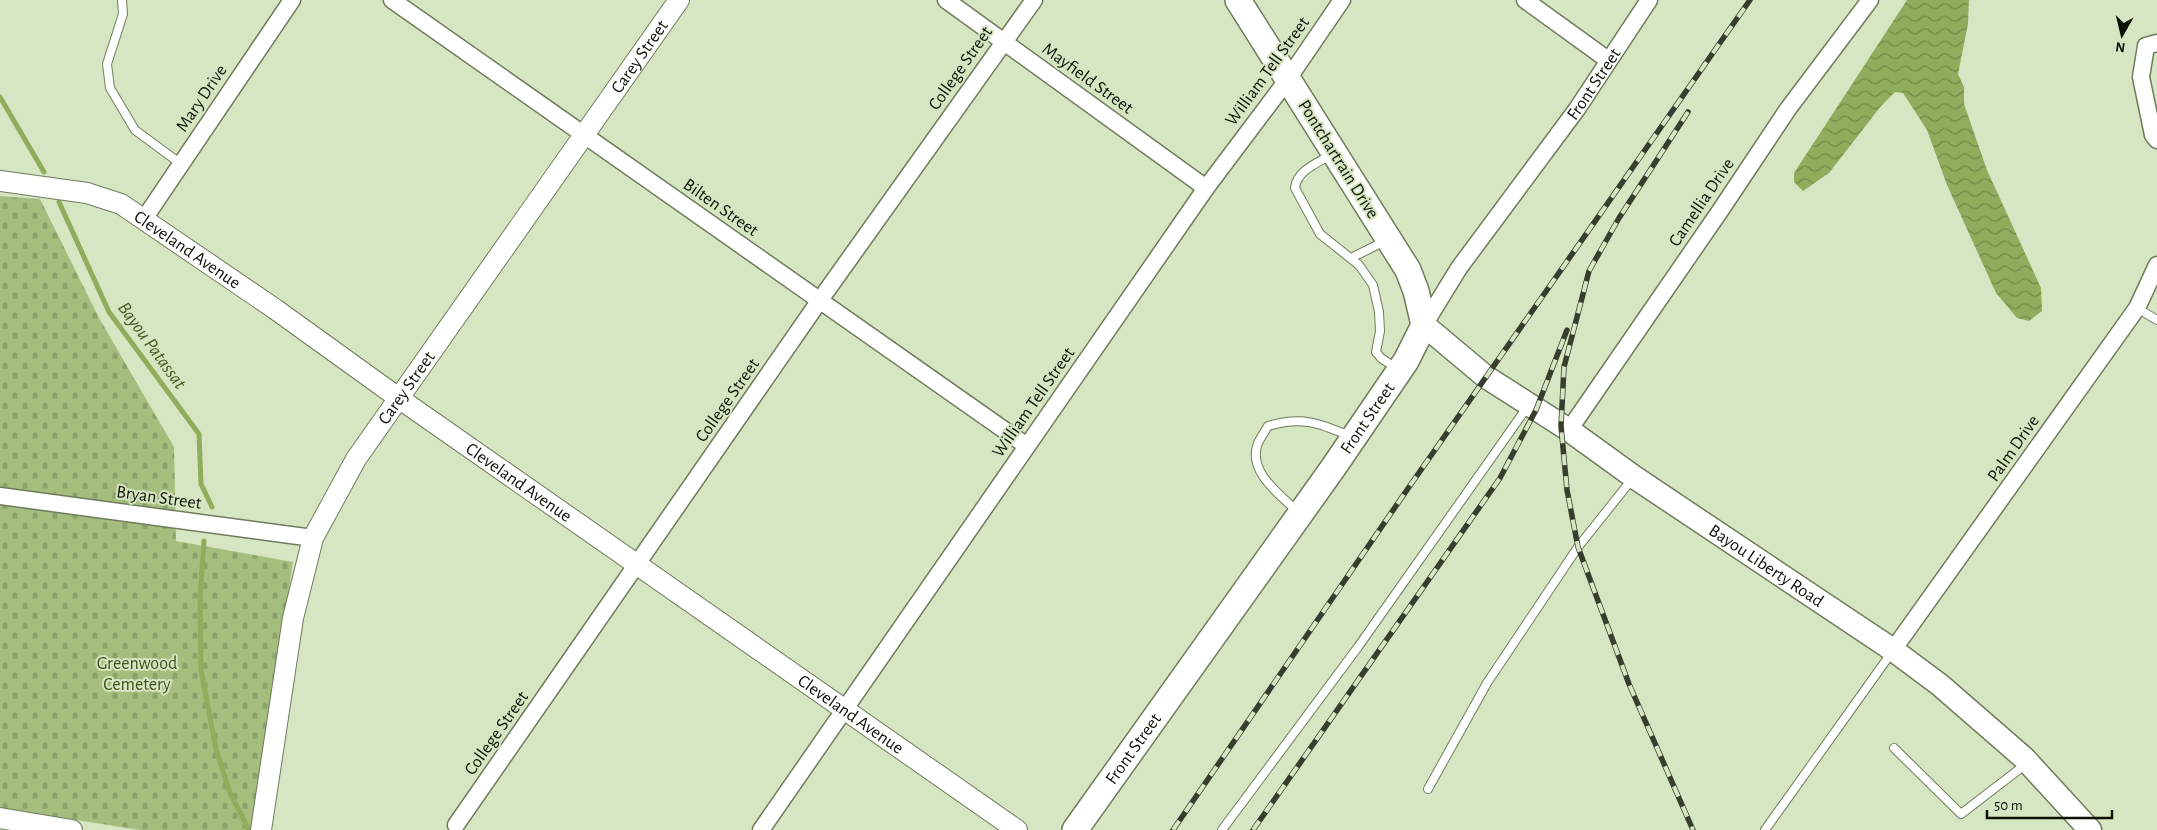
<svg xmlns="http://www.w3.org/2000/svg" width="2157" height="830" viewBox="0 0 2157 830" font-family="'Alegreya Sans',sans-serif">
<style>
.cemetery{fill:url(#cemetery-stones)}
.water{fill:url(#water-waves)}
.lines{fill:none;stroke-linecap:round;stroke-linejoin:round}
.stream{stroke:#8fad5c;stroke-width:5}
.service-casing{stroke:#6f7c5c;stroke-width:10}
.minor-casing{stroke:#6f7c5c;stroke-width:19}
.tertiary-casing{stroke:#6f7c5c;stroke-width:22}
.secondary-casing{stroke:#6f7c5c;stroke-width:25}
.primary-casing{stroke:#6f7c5c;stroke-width:28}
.service{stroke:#fff;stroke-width:8}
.minor{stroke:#fff;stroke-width:16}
.tertiary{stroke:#fff;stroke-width:20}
.secondary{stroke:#fff;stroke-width:22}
.primary{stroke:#fff;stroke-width:25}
.rail-casing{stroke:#383e2e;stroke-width:5.5}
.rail{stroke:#d7e6c2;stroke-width:4;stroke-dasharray:11;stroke-linecap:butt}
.labels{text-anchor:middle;stroke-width:4;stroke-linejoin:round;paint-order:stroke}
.street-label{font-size:18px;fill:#0c1005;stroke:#d7e6c2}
.park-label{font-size:18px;fill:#3d5016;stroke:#d7e6c2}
.water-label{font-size:19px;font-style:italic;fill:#475b21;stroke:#d7e6c2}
</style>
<defs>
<pattern id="cemetery-stones" width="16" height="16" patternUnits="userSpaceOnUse" patternTransform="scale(1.25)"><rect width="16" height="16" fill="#a5be7d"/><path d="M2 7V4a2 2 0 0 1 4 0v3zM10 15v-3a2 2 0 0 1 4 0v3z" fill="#8da26b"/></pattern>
<pattern id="water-waves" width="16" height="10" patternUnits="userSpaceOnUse" patternTransform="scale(1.25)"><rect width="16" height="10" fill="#8fad5c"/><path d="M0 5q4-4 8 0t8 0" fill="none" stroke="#738b4a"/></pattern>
</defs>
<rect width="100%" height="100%" fill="#d7e6c2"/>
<path class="cemetery" d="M0,196L40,199L99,318L174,447L176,541L293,562L252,830H140L0,808Z"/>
<path class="water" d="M1907,0H1969L1968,24L1958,74L1964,87V104L1987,170L2041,288L2042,311L2029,321L2017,318L1996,293L1947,185L1927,130L1903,93L1895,92L1881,106L1829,173L1803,191L1794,182V173Z"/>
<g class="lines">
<path class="stream" d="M0,97L44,172
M59,202L109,312L199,434L201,484L212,507
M204,541L200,597L201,670L216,749L230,793L249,830"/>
<g class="service-casing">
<path id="service" d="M122,0L123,14L107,64L110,88L135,130L181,164
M1332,154C1318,163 1297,170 1295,188L1320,234L1359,265L1373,285L1379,312L1380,331L1376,352L1381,358L1396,368
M1351,258L1385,241
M2137,308L2157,320
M1297,511C1279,494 1247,471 1258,443C1261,437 1265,431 1268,426C1302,416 1319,423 1350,436
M1894,748L1961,814L2026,764
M1428,789L1487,683L1578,547L1633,478
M1222,830L1358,647L1528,406
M1765,830L1892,652"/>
</g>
<g class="minor-casing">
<g id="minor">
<path d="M392,0L1027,446"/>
<path d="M946,0L1206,188"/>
<path d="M1525,0L1608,60"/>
<path d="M2157,43L2146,46L2141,77L2153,135L2157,140"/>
<path d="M144,219L292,0"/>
<path id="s1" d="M1424,325L1459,268L1577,109L1649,0"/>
<path d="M1569,430L1720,211L1788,109L1870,0"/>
<path d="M0,496L313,538"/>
<path d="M1893,650L2137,308L2157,265"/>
<path d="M456,825L820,300L1034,0"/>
<path d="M761,830L1206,188L1288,79L1342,0"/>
</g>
</g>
<g class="tertiary-casing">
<g id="tertiary">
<path id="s2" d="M0,181L87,193L121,204L275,309L400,399L1017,830"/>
<path d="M0,818L72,830"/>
<path id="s3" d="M261,830L293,618L313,538L356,459L679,0"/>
</g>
</g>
<g class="secondary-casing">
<g id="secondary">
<path id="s4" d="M1424,325L1486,377L1569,430L1634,477L1893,650L1940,685L2024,758L2090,830"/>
</g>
</g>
<g class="primary-casing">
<g id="primary">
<path id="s5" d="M1075,830L1333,468L1406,361L1424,325L1416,291L1408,270L1238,0"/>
</g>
</g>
<use href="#service" class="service"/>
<use href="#minor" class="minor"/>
<use href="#tertiary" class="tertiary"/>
<use href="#secondary" class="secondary"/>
<use href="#primary" class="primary"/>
<g class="rail-casing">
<path id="rail" d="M1688,112L1619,218L1589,271L1564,367L1561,426L1567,490L1578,547L1629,684L1693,830
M1173,830L1409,487L1750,0
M1253,830L1500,478L1536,410L1567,330"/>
</g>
<use href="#rail" class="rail"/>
</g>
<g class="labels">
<g class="street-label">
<text dy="6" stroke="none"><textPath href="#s3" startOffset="879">Carey Street</textPath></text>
<text transform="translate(960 68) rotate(-55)" y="6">College Street</text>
<text transform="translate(1267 71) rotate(-54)" y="6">William Tell Street</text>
<text transform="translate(1088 78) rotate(36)" y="6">Mayfield Street</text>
<text dy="6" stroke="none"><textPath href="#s1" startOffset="295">Front Street</textPath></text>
<text transform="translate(201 98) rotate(-56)" y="6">Mary Drive</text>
<text transform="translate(1339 159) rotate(58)" y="6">Pontchartrain Drive</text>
<text transform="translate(1701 202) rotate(-56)" y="6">Camellia Drive</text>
<text transform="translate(721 207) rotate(35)" y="6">Bilten Street</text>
<text dy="6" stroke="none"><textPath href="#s2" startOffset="204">Cleveland Avenue</textPath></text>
<text dy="6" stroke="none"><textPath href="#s3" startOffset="474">Carey Street</textPath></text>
<text transform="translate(727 400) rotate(-55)" y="6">College Street</text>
<text transform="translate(1033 402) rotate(-55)" y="6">William Tell Street</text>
<text dy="6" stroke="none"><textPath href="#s5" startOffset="505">Front Street</textPath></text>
<text transform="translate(2013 448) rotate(-55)" y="6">Palm Drive</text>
<text dy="6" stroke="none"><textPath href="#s2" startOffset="609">Cleveland Avenue</textPath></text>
<text transform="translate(159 497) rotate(8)" y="6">Bryan Street</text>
<text dy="6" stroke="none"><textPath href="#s4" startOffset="419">Bayou Liberty Road</textPath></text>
<text dy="6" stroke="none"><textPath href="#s2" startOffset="1014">Cleveland Avenue</textPath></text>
<text transform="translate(496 733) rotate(-55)" y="6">College Street</text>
<text dy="6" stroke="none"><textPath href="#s5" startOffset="100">Front Street</textPath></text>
</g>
<g class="park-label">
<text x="137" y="669">Greenwood<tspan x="137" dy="21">Cemetery</tspan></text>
</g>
<g class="water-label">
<text transform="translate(153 345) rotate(54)" y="7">Bayou Patassat</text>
</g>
</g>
<g transform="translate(2122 35) rotate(188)" stroke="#d7e6c2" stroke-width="4" paint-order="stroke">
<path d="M0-4L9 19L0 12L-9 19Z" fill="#0c1005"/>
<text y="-8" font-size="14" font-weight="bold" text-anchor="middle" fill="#0c1005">N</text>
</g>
<path d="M1987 810v8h125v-8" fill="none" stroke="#0c1005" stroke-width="2.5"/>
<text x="1994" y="810" font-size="15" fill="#0c1005" stroke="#d7e6c2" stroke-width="4" paint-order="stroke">50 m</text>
</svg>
